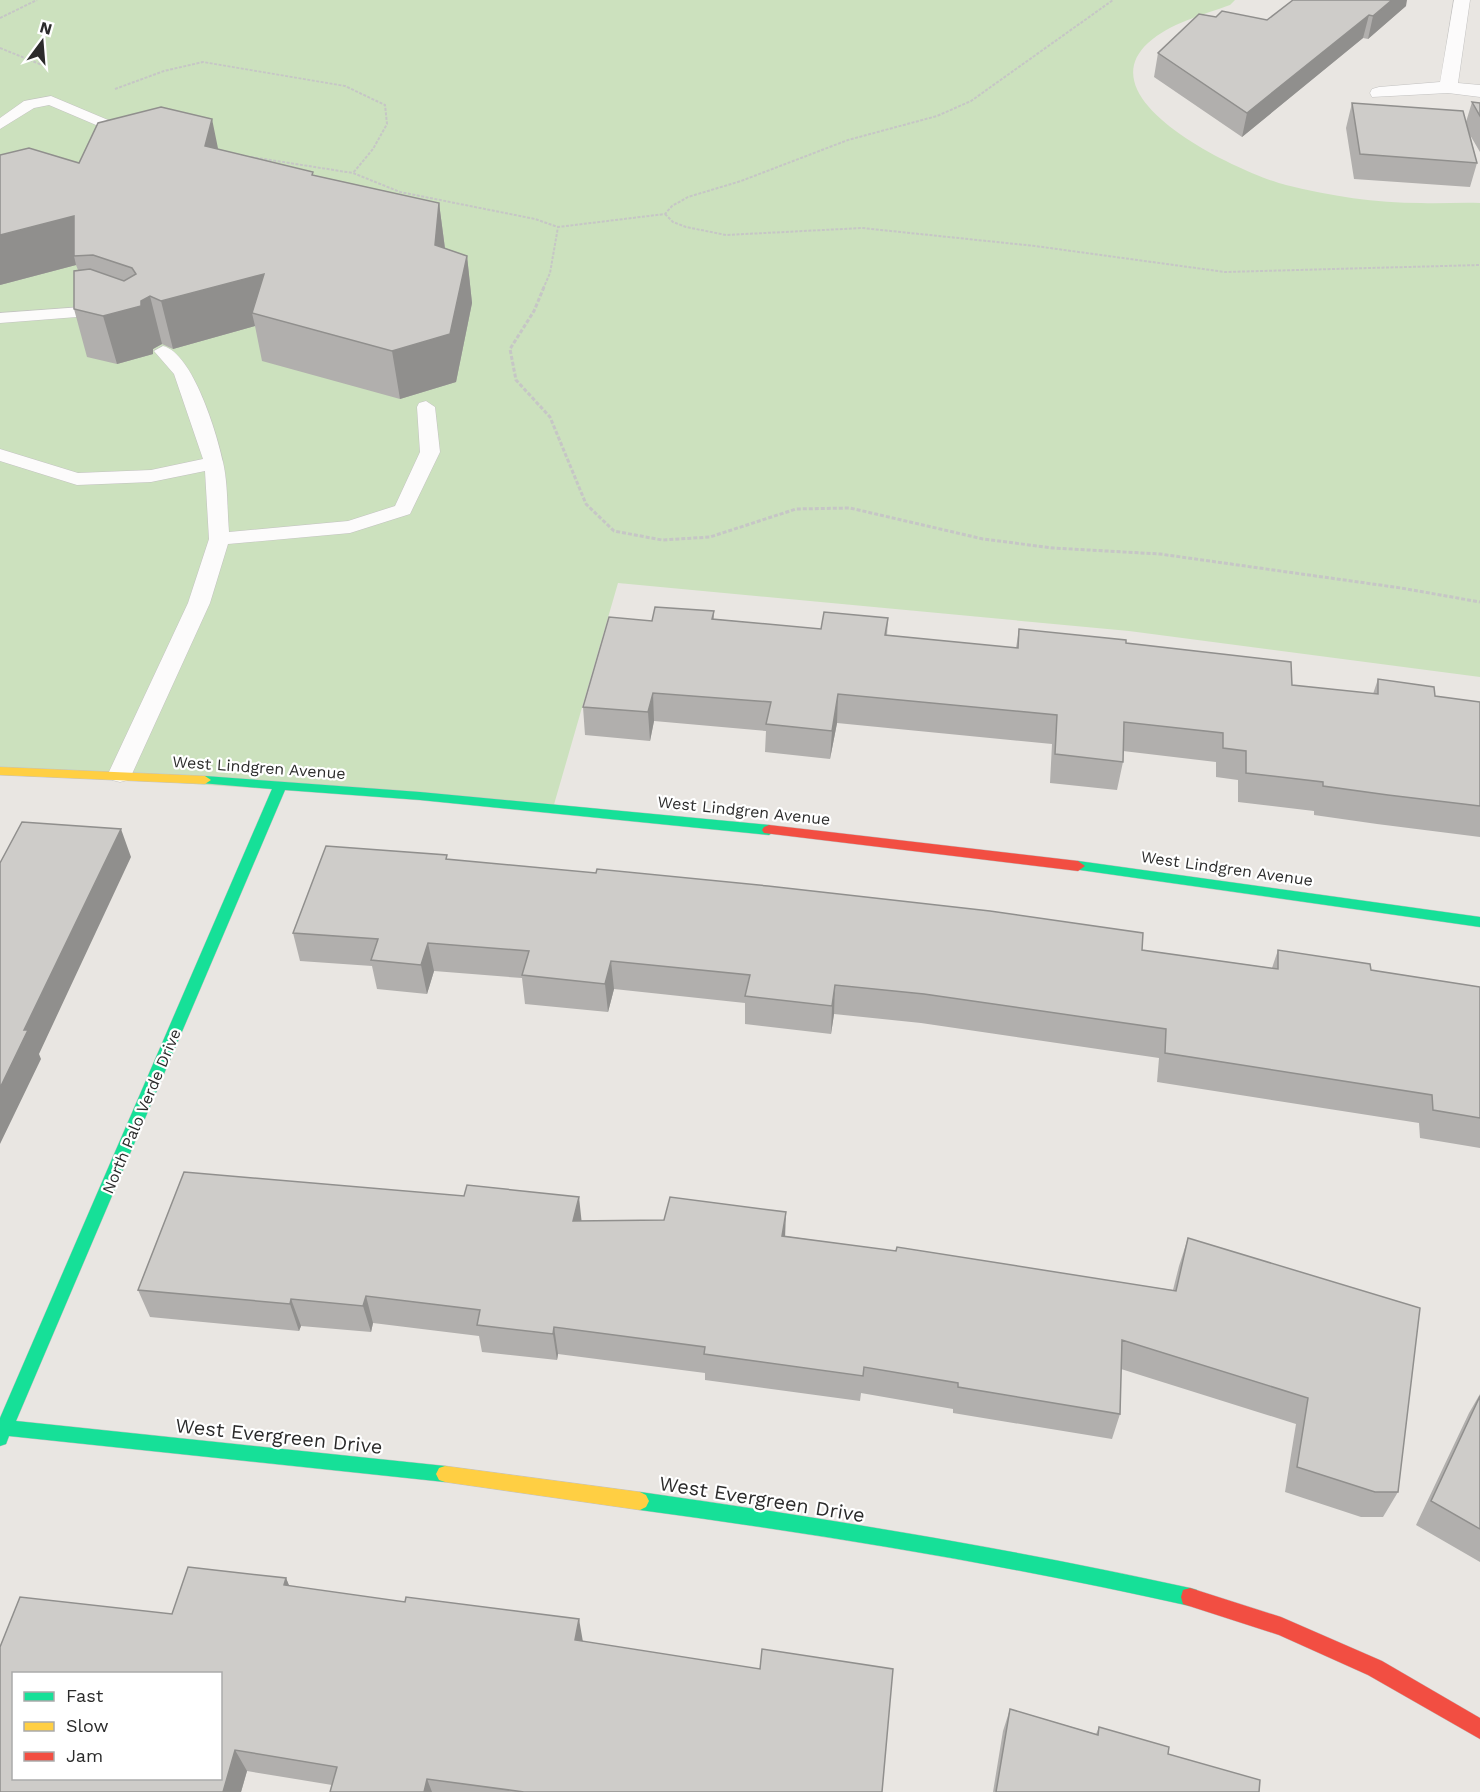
<svg xmlns="http://www.w3.org/2000/svg" width="1480" height="1792" viewBox="0 0 1480 1792" font-family="'Work Sans',sans-serif">
<style>
.green{fill:#cce1be}
.lines{fill:none;stroke-linecap:round;stroke-linejoin:round}
.lane-casing{stroke:#c3c2c1;stroke-width:1}
.street-casing{stroke:#c3c2c1;stroke-width:1}
.fast-casing{stroke:#c3c2c1;stroke-width:1}
.slow-casing{stroke:#c3c2c1;stroke-width:1}
.jam-casing{stroke:#c3c2c1;stroke-width:1}
.path-far1{stroke:#c6c6c6;stroke-width:2;stroke-dasharray:3 1.5;stroke-linecap:butt}
.path{stroke:#c6c6c6;stroke-width:3;stroke-dasharray:4 2;stroke-linecap:butt}
.lane{fill:#fcfbfb;fill-rule:evenodd}
.street{fill:#fcfbfb;fill-rule:evenodd}
.fast{fill:#16e098;fill-rule:evenodd}
.slow{fill:#ffcf43;fill-rule:evenodd}
.jam{fill:#f24e42;fill-rule:evenodd}
.wall{fill:#b1afad}
.shaded-wall{fill:#908f8d}
.building{fill:#ceccc9;stroke:#908f8d;stroke-width:1.5;fill-rule:evenodd}
.labels{text-anchor:middle;stroke-width:4.5;stroke-linejoin:round;paint-order:stroke}
.street-label{font-size:16px;fill:#2b2b2b;stroke:#fff}
.near-street-label{font-size:20px;fill:#2b2b2b;stroke:#fff}
</style>
<rect width="100%" height="100%" fill="#e9e6e2"/>
<path class="green" d="M0,0H1235L1230,5C1203,15 1170,23 1148,43C1084,102 1245,175 1286,185C1331,196 1375,203 1421,203C1441,204 1460,202 1480,203V677L1129,631L618,583L553,808L0,771Z"/>
<g class="lines">
<g class="lane-casing">
<path id="lane" d="M51,96L139,133L142,136L134,141L129,139L49,105L34,108L0,129V118L24,101Z
M109,305L118,310L115,314L0,323V313Z
M163,346C193,353 217,434 223,462C228,484 227,509 229,532L348,521L395,506L420,452L417,407L419,403L426,401L435,407L440,452L410,514L350,533L228,544L210,603L132,774L128,780L120,782L112,780L108,774L188,603L209,539L205,471L151,482L77,485L0,461V449L78,473L151,470L203,459L174,374L154,351Z"/>
</g>
<g class="street-casing">
<path id="street" d="M1454,0H1470L1458,83L1480,85V97L1448,93L1372,97L1370,93L1372,89L1379,87L1440,82Z"/>
</g>
<g class="fast-casing">
<path id="fast" d="M205,776L420,792L769,825L776,830L769,835L420,800L285,790L16,1421L445,1466L451,1468L454,1474L451,1480L445,1482L9,1436L6,1444L0,1446V1418L272,789L201,783L199,780Z
M1078,861L1480,917V927L1073,869L1071,866Z
M640,1492C825,1518 1008,1548 1190,1588L1197,1590L1199,1597L1197,1604L1190,1606C1008,1565 825,1535 640,1510L634,1507L631,1501L634,1495Z"/>
</g>
<g class="slow-casing">
<path id="slow" d="M0,767L205,776L211,780L205,784L0,775Z
M445,1466L640,1492L646,1495L649,1501L646,1507L640,1510L445,1482L439,1480L436,1474L439,1468Z"/>
</g>
<g class="jam-casing">
<path id="jam" d="M769,825L1078,861L1085,866L1078,871L764,833L762,830L764,827Z
M1190,1588L1281,1617L1382,1661L1480,1718V1739L1368,1675L1279,1635L1183,1604L1181,1597L1183,1590Z"/>
</g>
<path class="path-far1" d="M0,18L37,0
M0,48L42,65
M115,89L164,71L203,62L345,86L385,105L387,124L373,149L353,173
M251,157L353,173L400,192L535,219L558,227L665,214L672,206L688,197L741,181L848,140L937,116L971,101L1113,0
M665,214L673,222L686,227L726,235L862,228L1035,246L1225,272L1480,265
M543,289L550,273L558,227"/>
<path class="path" d="M544,287L534,311L510,349L516,380L550,417L586,504L614,531L662,540L710,537L796,509L850,508L983,539L1053,548L1160,554L1401,588L1480,602"/>
<use href="#lane" class="lane"/>
<use href="#street" class="street"/>
<use href="#fast" class="fast"/>
<use href="#slow" class="slow"/>
<use href="#jam" class="jam"/>
</g>
<path class="wall" d="M1406,6L1368,39L1363,38L1242,137L1154,77L1158,53L1216,17L1267,20Z
M1472,102L1480,103V152L1470,135L1477,163L1470,187L1354,179L1346,128L1352,103L1466,122Z
M218,149L313,172V175L439,203L445,248L467,256L472,303L456,382L400,399L262,361L255,326L173,349L162,344L153,349V354L117,364L87,357L74,309L78,270L76,265L0,285L79,163Z
M714,611V619L821,629L888,618L887,636L1016,648L1019,629L1126,643L1292,685L1373,694L1378,679L1435,696L1480,702V837L1377,824L1314,815V811L1238,802V780L1216,777V762L1123,751V762L1117,790L1050,783L1052,744L837,723L830,759L765,752L766,731L654,721L650,741L585,735L583,707L652,621Z
M448,859L1142,950L1272,968L1278,950L1371,970L1480,987V1148L1420,1138L1419,1123L1157,1082L1159,1058L921,1023L834,1014L831,1034L745,1024V1003L614,989L608,1012L525,1004L522,978L434,971L427,994L377,989L372,966L300,961L293,933Z
M581,1221L785,1236L1173,1290L1179,1266L1188,1238L1398,1492L1383,1517H1361L1285,1492L1296,1424L1121,1369L1120,1414L1112,1439L953,1413V1409L861,1393L860,1401L705,1380V1373L558,1354L557,1360L482,1352L479,1336L373,1323L371,1332L301,1326L299,1331L150,1317L138,1290Z
M1480,1394V1562L1416,1525L1469,1413Z
M286,1578L289,1586L583,1641L882,1792H330L332,1785L247,1771L241,1792H0L172,1614Z
M1010,1709L1096,1734L1099,1727L1168,1754L1259,1792H993L1003,1731Z"/>
<path class="shaded-wall" d="M1392,0H1407L1406,6L1368,39L1373,16Z
M1369,15L1363,38L1242,137L1247,113Z
M212,119L221,163L205,146Z
M439,203L445,249L435,245Z
M74,216V256L76,265L0,285V235Z
M467,256L472,303L456,382L400,399L392,351Z
M264,274L252,313L255,326L173,349L161,301Z
M150,296L162,344L153,349V354L117,364L103,316L141,301Z
M653,693L654,721L650,741L648,712Z
M838,694L837,723L830,759L832,731Z
M121,829L131,857L39,1054L41,1059L0,1144V1087L24,1030Z
M428,943L434,971L427,994L421,965Z
M611,961L614,989L608,1012L605,984Z
M835,985L834,1014L831,1034L832,1006Z
M579,1197L582,1225L573,1221Z
M786,1212L785,1239L782,1236Z
M366,1296L373,1323L371,1332L363,1306Z
M291,1299L301,1326L299,1331L290,1304Z
M554,1327L558,1354L557,1360L553,1334Z
M286,1578L296,1602L284,1585Z
M579,1619L583,1642L575,1640Z
M235,1750L247,1771L241,1792H223Z
M427,1779L432,1792H424Z"/>
<path class="building" d="M1293,0H1392L1373,16L1369,15L1247,113L1158,53L1199,14L1216,17L1222,11L1267,20Z
M1472,102L1480,103V116Z
M1352,103L1463,111L1477,163L1360,154Z
M161,107L212,119L205,146L313,172L312,175L439,203L435,245L467,256L450,334L392,351L252,313L264,274L161,301L150,296L141,301V306L103,316L74,309V271L90,269L124,281L136,274L132,268L93,255L74,256V216L0,235V155L29,148L79,163L98,123Z
M655,607L714,611L712,619L821,629L824,612L888,618L885,635L1018,648L1019,629L1126,640V643L1291,662L1292,685L1378,694V679L1434,687L1435,696L1480,702V806L1388,795L1323,786V782L1246,773V751L1223,748V733L1124,722L1123,762L1055,754L1057,715L838,694L832,731L766,724L771,702L653,693L648,712L583,707L609,617L652,621Z
M22,822L121,829L24,1030H28L0,1088V863Z
M326,846L447,855L446,859L596,873L597,869L768,886L990,911L1143,933L1142,950L1278,969V950L1370,964L1371,970L1480,987V1118L1433,1110L1432,1095L1165,1053L1166,1029L924,994L835,985L832,1006L745,996L750,975L611,961L605,984L522,975L529,951L428,943L421,965L371,960L378,939L293,933Z
M184,1172L464,1196L467,1185L579,1197L573,1221L664,1220L670,1197L786,1212L782,1236L896,1251L897,1247L1176,1291L1188,1238L1420,1308L1398,1492H1375L1297,1467L1308,1398L1122,1340L1120,1414L958,1387V1383L864,1367L863,1376L704,1354L705,1347L554,1327L553,1334L477,1325L480,1310L366,1296L363,1306L291,1299L290,1304L138,1290Z
M1480,1396V1529L1431,1501Z
M188,1567L286,1578L284,1585L405,1602L406,1597L579,1619L575,1640L760,1669L762,1649L893,1669L882,1792H524L427,1779L424,1792H330L337,1767L235,1750L223,1792H0V1647L20,1597L172,1614ZM14,1674H220V1779H14Z
M1010,1709L1098,1735L1099,1727L1169,1747L1168,1754L1260,1780L1259,1792H996Z"/>
<g class="labels">
<g class="street-label">
<text transform="translate(259 767) rotate(4)" y="6">West Lindgren Avenue</text>
<text transform="translate(744 810) rotate(6)" y="6">West Lindgren Avenue</text>
<text transform="translate(1227 868) rotate(8)" y="6">West Lindgren Avenue</text>
<text transform="translate(141 1111) rotate(-67)" y="6">North Palo Verde Drive</text>
</g>
<g class="near-street-label">
<text transform="translate(279 1436) rotate(6)" y="7">West Evergreen Drive</text>
<text transform="translate(762 1499) rotate(9)" y="7">West Evergreen Drive</text>
</g>
</g>
<rect x="12" y="1672" width="210" height="108" fill="#ffffff" stroke="#aaaaaa" stroke-width="1.5"/>
<rect x="24" y="1692" width="30" height="9" fill="#16e098" stroke="#aaaaaa" stroke-width="1.5"/>
<text x="66" y="1702" font-size="18" fill="#2b2b2b">Fast</text>
<rect x="24" y="1722" width="30" height="9" fill="#ffcf43" stroke="#aaaaaa" stroke-width="1.5"/>
<text x="66" y="1732" font-size="18" fill="#2b2b2b">Slow</text>
<rect x="24" y="1752" width="30" height="9" fill="#f24e42" stroke="#aaaaaa" stroke-width="1.5"/>
<text x="66" y="1762" font-size="18" fill="#2b2b2b">Jam</text>
<g transform="translate(42 42) rotate(16)" stroke="#ffffff" stroke-width="4.5" paint-order="stroke">
<path d="M0-4.5L10 22L0 15L-10 22Z" fill="#2b2b2b"/>
<text y="-9" font-size="16" font-weight="bold" text-anchor="middle" fill="#2b2b2b">N</text>
</g>
</svg>
